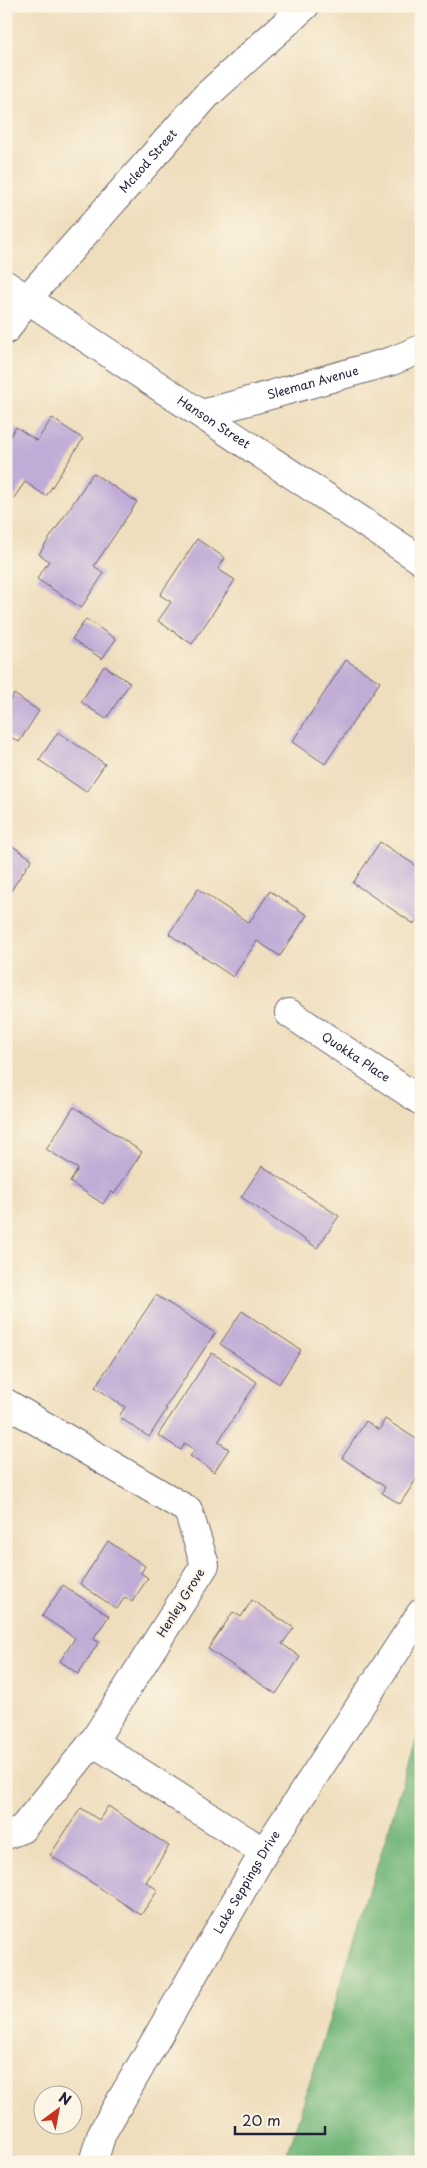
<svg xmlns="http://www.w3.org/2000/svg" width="427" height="2168" viewBox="0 0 427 2168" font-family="'Playpen Sans',sans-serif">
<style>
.forest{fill:#74b77a;stroke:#4b6c5a}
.building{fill:#c0acd6}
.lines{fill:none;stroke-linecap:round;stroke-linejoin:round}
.minor-casing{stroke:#6a6468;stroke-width:30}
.minor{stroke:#fff;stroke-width:28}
.labels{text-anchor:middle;stroke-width:4;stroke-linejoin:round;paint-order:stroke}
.street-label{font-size:12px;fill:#22223b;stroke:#fcf5e5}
</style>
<rect width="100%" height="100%" fill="#fcf5e5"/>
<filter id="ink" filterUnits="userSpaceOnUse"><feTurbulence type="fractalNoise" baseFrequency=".02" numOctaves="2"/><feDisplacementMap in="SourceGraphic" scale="10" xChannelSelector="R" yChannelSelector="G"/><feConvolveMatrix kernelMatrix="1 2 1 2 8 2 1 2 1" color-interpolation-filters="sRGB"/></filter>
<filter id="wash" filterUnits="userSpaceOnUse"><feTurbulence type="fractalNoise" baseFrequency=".0096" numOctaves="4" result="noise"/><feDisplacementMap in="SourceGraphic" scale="20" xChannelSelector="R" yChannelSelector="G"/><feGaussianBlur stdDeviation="1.12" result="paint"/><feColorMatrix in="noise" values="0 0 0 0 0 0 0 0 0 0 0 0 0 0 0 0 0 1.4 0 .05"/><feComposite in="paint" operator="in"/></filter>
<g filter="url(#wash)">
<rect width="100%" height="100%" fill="#efdebd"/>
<path class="forest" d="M421,1725V2162H285Z"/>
<g id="blocks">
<path class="building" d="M52,418L83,439L46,496L25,482L6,509V443L16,427L37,441Z
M93,473L137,502L94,566L104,573L81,608L37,579L49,561L39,554Z
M197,539L225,558L218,569L235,580L192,644L158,621L171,602L160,595Z
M86,619L116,639L102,659L72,639Z
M346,660L380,682L325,764L292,742Z
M104,666L130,683L106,719L81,702Z
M14,694L39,711L19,742L6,734V706Z
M58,732L105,764L86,792L39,760Z
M6,842L32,859L6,898Z
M380,842L421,869V914L414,924L353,883Z
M198,889L249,923L270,891L307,915L280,956L257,941L233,977L169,934Z
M74,1107L142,1152L114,1194L111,1191L103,1204L70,1182L78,1169L46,1149Z
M262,1166L339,1216L317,1248L241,1197Z
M156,1295L215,1333L165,1408L167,1409L149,1437L119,1417L125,1407L95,1387Z
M242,1311L301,1350L279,1384L220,1344Z
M212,1353L257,1382L218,1442L229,1449L214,1472L190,1456L195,1450L185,1443L181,1450L158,1435Z
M385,1419L421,1442V1472L400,1504L382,1493L385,1487L342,1458L366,1421L379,1430Z
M108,1541L145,1566L141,1573L148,1578L132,1602L125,1597L117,1609L80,1584Z
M63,1585L109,1616L93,1639L99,1642L78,1674L60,1661L75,1638L42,1616Z
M252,1600L294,1628L282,1644L300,1657L276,1694L208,1649L233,1612L241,1617Z
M108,1806L169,1846L146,1882L158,1890L141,1915L50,1855L81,1808L99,1820Z"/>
</g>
</g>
<g filter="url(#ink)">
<use href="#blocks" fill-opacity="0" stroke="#6a6468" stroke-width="1"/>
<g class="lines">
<g class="minor-casing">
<g id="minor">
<path id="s1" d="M6,285L421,560"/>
<path id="s2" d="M6,330L27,299L206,96L305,6"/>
<path id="s3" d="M202,414L392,361L421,349"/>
<path id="s4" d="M289,1013L421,1101"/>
<path d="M6,1403L188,1510L205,1565L93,1742L22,1829L6,1835"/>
<path d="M93,1742L264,1852"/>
<path id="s5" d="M93,2162L102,2133L264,1852L421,1613"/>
</g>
</g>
<use href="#minor" class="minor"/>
</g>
</g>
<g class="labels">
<g class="street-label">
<text dy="4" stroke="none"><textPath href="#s2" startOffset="221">Mcleod Street</textPath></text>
<text dy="4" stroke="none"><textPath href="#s3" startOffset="115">Sleeman Avenue</textPath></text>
<text dy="4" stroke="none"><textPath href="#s1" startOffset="249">Hanson Street</textPath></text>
<text dy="4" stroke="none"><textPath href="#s4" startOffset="80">Quokka Place</textPath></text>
<text transform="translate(181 1603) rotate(-58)" y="4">Henley Grove</text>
<text dy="4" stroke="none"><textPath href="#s5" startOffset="320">Lake Seppings Drive</textPath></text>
</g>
</g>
<rect width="427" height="2168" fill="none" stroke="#fcf5e5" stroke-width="25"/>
<g transform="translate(58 2110) rotate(32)"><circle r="24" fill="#fcf5e5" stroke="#a5a1a1"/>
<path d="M0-4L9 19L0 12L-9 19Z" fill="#c8321e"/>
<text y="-8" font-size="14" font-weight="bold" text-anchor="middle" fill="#22223b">N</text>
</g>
<path d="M235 2126v8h90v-8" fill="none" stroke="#22223b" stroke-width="2.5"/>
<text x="242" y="2126" font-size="15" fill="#22223b" stroke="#fcf5e5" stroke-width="4" paint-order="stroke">20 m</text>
</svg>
